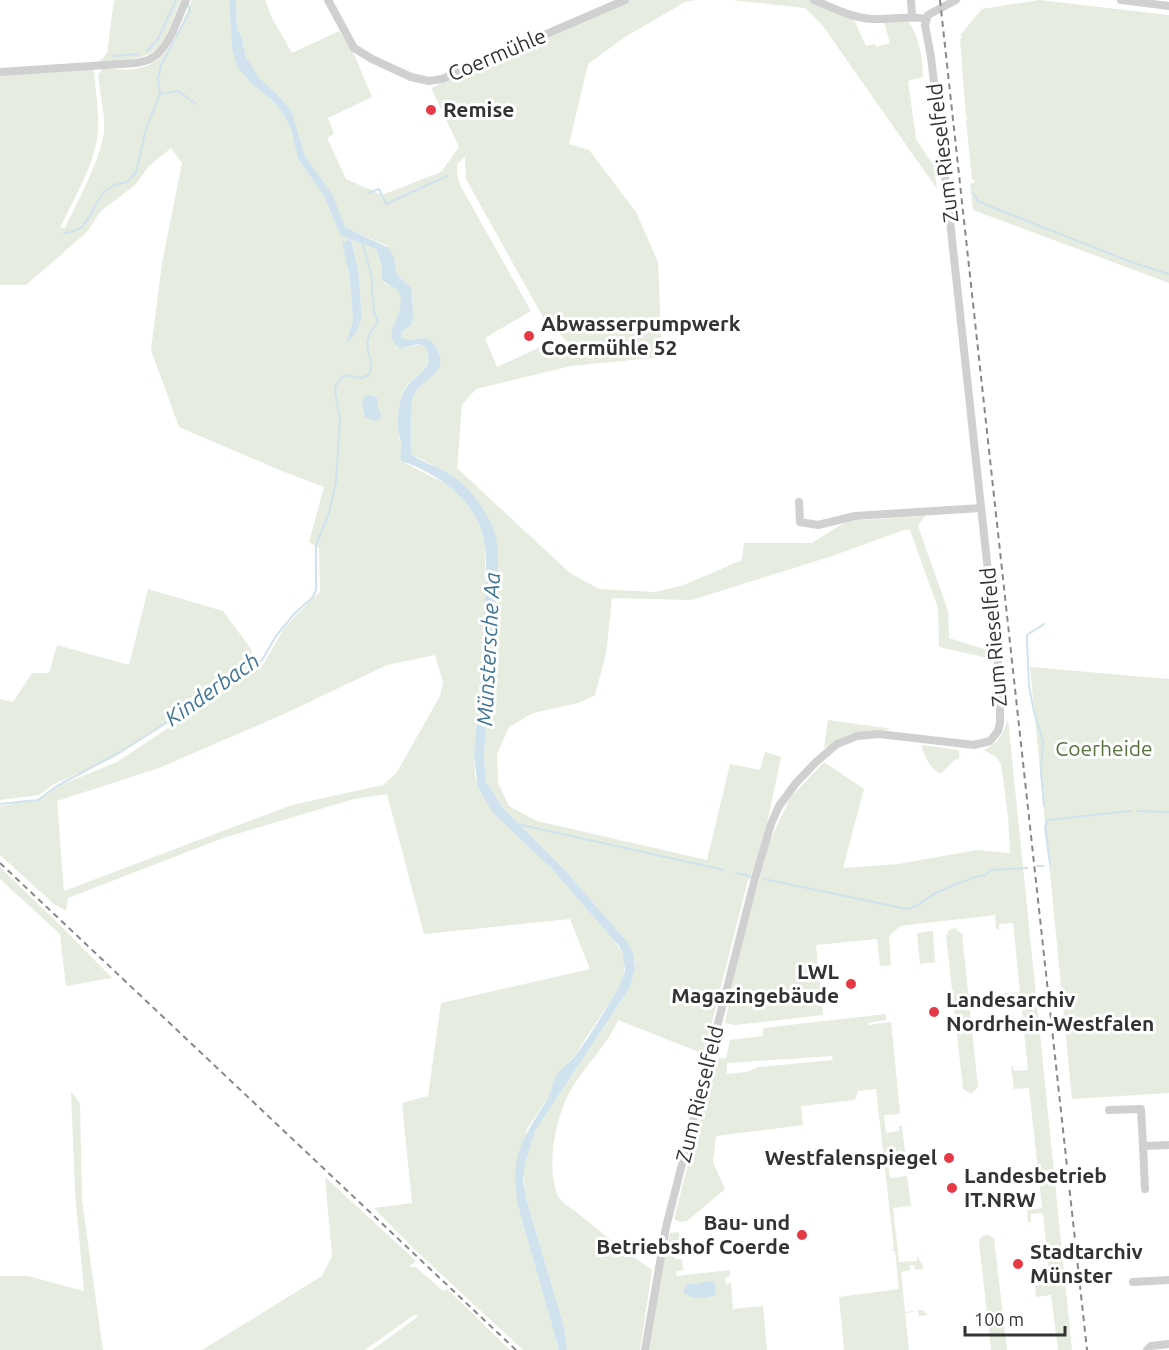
<svg xmlns="http://www.w3.org/2000/svg" width="1169" height="1350" viewBox="0 0 1169 1350" font-family="Ubuntu,sans-serif">
<style>
.green{fill:#e6ecdf;fill-rule:evenodd}
.water{fill:#cfe2ee}
.lines{fill:none;stroke-linecap:round;stroke-linejoin:round}
.stream{stroke:#cfe2ee;stroke-width:2}
.street{stroke:#d0d0d0;stroke-width:8}
.rail{stroke:#888;stroke-width:2;stroke-dasharray:6 4.5;stroke-linecap:butt}
.poi-dot{fill:#e63946;stroke:#fff;stroke-width:2}
.labels{text-anchor:middle;stroke-width:6;stroke-linejoin:round;paint-order:stroke}
.street-label{font-size:21px;fill:#333;stroke:#fff}
.poi-label{font-size:21px;font-weight:bold;fill:#333;stroke:#fff;text-anchor:start}
.park-label{font-size:21px;fill:#56703f;stroke:#fff}
.water-label{font-size:22px;font-style:italic;fill:#3f7597;stroke:#fff}
</style>
<rect width="100%" height="100%" fill="#fff"/>
<path class="green" d="M114,0H181C175,13 169,33 161,44C148,62 119,60 99,62L107,53Z
M192,0H229L232,49L266,94L284,115L291,129L298,159L324,196L340,235L348,239L347,241H343L350,279L353,320L346,344L362,317L358,269L351,238L376,249L382,269L384,283C388,285 394,286 397,289C412,307 383,328 397,348C408,350 415,342 425,346C436,369 415,373 405,388C399,398 397,419 398,430C398,435 400,439 401,443C402,450 399,454 401,461L446,484L461,497L472,511L480,526L485,544V622L474,756L475,776L480,792L496,816L552,869L613,939L623,954L625,962L623,978L618,989L575,1055L556,1076L549,1096L527,1129L518,1206L559,1350H523L414,1249L374,1208L412,1203L402,1103L428,1096L441,1003L590,969L570,919L424,934L387,794L354,799L223,838L68,898L66,911L54,904L0,855V806L38,800L61,785L117,762L263,665L283,630L297,614L320,592L319,548L309,542L324,487L282,471L179,427L151,350L162,263L182,163L171,148L149,166L136,184L100,212L87,232L26,285H0V75L94,69C95,89 99,109 98,129C97,161 73,200 60,228H65C77,202 101,160 104,131C105,114 100,93 98,75L102,69C113,69 128,71 140,68C172,60 179,27 192,0ZM435,655L443,682L440,696L397,772L383,785L292,805L64,891L57,801L159,768L284,714L387,665Z
M236,0H265L272,18L292,53L339,31L353,52L372,97L328,118L334,134L327,138L346,179L382,195L441,172L459,147L431,88L631,0H696L685,2L625,37L588,64L569,144L589,150L636,212L658,262L662,357L571,366L476,389L462,405L457,468L570,573L599,589L655,592L684,585L742,560L744,543H812L847,521L925,516L918,526L948,611L949,638L990,651L992,659L939,647L938,608L910,530L907,529L832,556L692,600L612,598L606,654L595,695L578,703L533,713L509,727L497,754L498,783L509,806L537,821L707,860L730,764L760,770L765,752L781,757L767,824L750,879L748,880L704,1054L618,1020C606,1048 581,1069 567,1097C555,1123 546,1168 558,1196C560,1201 569,1207 575,1211C600,1232 625,1251 652,1270L640,1350H567L564,1327L526,1198C521,1175 525,1153 535,1131L630,987L635,969V960L627,942L562,867L504,809L486,782L484,758L489,685L493,657L491,650C493,619 505,552 490,526L451,475L411,454C411,442 410,407 413,397C418,382 448,371 438,351C429,332 423,340 407,340L401,337L402,331L410,326C412,314 414,300 412,288L397,275L394,257L387,246L345,227L305,156L292,112L278,95L263,82L255,73L246,57L241,35L237,29ZM465,157L466,179L544,319L571,345L549,343L497,367L485,338L531,311L461,187L457,174V164Z
M731,0H810L854,20L866,46L875,44L876,47L890,43L884,22L908,21C920,38 922,57 923,77L908,81L916,139L934,166L937,189L823,26L805,8Z
M1039,0L1169,15V283L973,210L970,184L975,182L974,179L972,180L966,120L968,117H966L960,39L962,38L961,34L982,9Z
M148,589L223,611L251,649L254,664L113,758L54,784L39,795L0,800V699L13,702L32,673H49L57,645L129,665Z
M1030,667L1169,679V1093L1072,1099Z
M1008,719L1072,1350H1058L1051,1295L1036,1297L1035,1286L1050,1284L1043,1213L1031,1214V1222H1028L1027,1210L1042,1208L1029,1088L1014,1089L1011,1067L1013,1066L1014,1071L1028,1070L1021,1001L1005,1004L1004,993L1020,992L1013,923L999,924V929H996L995,915L900,926L889,936L891,965L880,966L877,939L816,945L823,1015L735,1025L725,1023L736,964L769,843L790,798L824,762L864,789L843,868L899,864L977,850L1010,853L1008,816L1001,764L996,757L984,750C999,743 1003,734 1008,719Z
M828,720L893,729L849,734L824,748Z
M921,745L959,750V758C950,762 947,768 940,774C929,767 925,757 921,745Z
M0,867L66,931L112,978L66,986L60,934L0,879Z
M955,928L962,934L978,1087L971,1094L963,1089L946,936L949,930Z
M933,931L935,962L920,964L917,933Z
M886,1014V1020L868,1023L869,1025L891,1022L900,1112L899,1114L884,1115L886,1133L899,1131V1126H902L905,1152L887,1154L890,1178L907,1176L911,1206L893,1208L899,1262L917,1261V1256L922,1264L923,1269L915,1270L914,1265H910V1270L901,1272L905,1312L922,1310L928,1315L919,1316L918,1311L905,1313L909,1350H844L839,1297L899,1289L895,1251L891,1250L894,1249L876,1089L858,1091L855,1100L801,1106L803,1125L716,1136L713,1162L725,1189L687,1221L680,1222L674,1219L715,1059L726,1058L730,1040L763,1036V1028ZM832,1056L833,1060L759,1067L747,1072L727,1074V1063Z
M71,1091L80,1104L82,1201L103,1350H0V1276H28L84,1291L75,1191Z
M325,1177L416,1261L409,1267H416L443,1291L447,1289L510,1350H372L419,1316L414,1315L365,1350H202L322,1276L332,1256Z
M679,1232V1240L674,1241L675,1259H682L683,1270L676,1271L677,1276L730,1270V1276L725,1278L726,1284L731,1283L733,1309L763,1306L767,1350H649L664,1256L670,1233Z
M987,1234L994,1238L1007,1350H991L979,1242L980,1238Z"/>
<path class="water" d="M229,0H236L237,29L241,35L246,57L259,78L278,95L292,112L305,156L332,194L345,227L389,248L394,257L397,275L412,288L413,320L410,326L402,331L401,337L407,340C423,340 429,332 438,351C449,375 419,379 413,397C410,407 411,441 411,454C423,463 439,467 451,475C471,488 488,512 495,534C503,561 493,621 491,650L493,657L489,685L484,758L486,782L504,809L562,867L629,944L634,957L635,969L630,987L535,1131L525,1163L523,1181L526,1198L564,1327L567,1350H559L518,1206C509,1155 523,1139 548,1098C552,1091 552,1083 556,1076C561,1068 569,1063 575,1056C591,1035 604,1011 618,989L625,970L623,954L619,946L552,869L493,813L478,788L474,756C478,703 484,649 485,595C485,572 489,550 480,527C468,495 433,471 401,461C399,454 402,450 401,443C401,439 398,434 398,430C397,419 399,402 403,393C410,375 438,371 425,346L417,344L400,349C377,333 410,314 398,291C395,286 387,285 382,280V268L376,249L351,239L358,269L362,317L356,333L346,344L353,320L350,279L342,241H347L348,239L340,235L324,196L298,159L291,129L284,115L271,99L251,83L237,66L232,49Z
M372,395L377,398L378,407L381,415L380,418L375,421L365,417L362,403L365,396Z
M708,1281H713L716,1286L715,1295C705,1299 693,1300 684,1293V1289L688,1284H697Z"/>
<g class="lines">
<path class="stream" d="M147,51L158,39L176,0
M113,56L138,54
M161,94L178,91L196,104
M368,193L379,189L386,204L447,176
M973,193L978,201L984,204L1131,262L1169,274
M64,233L74,231L82,227L90,216L97,202L104,192L114,185L127,182L136,172L146,129L160,94L158,79L161,65L190,11L188,5
M1044,624L1027,635V640L1029,686L1034,712L1043,741L1041,772L1044,806
M0,804L38,800L57,786L122,751L223,687L262,660L276,636L295,613L313,597L316,590V545L329,513L336,482L340,420L335,391L336,385L344,375L361,378L369,375C377,352 355,349 378,322L373,309L374,305L372,291V278L362,241
M1138,811L1169,812
M517,824L724,870
M1050,864L1045,827L1048,820L1130,811
M1037,866H1043
M736,873L750,876
M764,879L907,909C920,907 925,898 936,893C951,886 970,877 986,875L989,870L1027,868"/>
<path class="street" d="M328,0L354,48L372,59L411,77L429,81L442,79L625,0
M814,0C833,8 852,18 873,19C891,20 908,15 926,19
M911,0L912,16
M1121,0L1169,6
M0,72L136,63C140,62 146,61 150,59C170,49 177,19 186,0
M799,502L800,522L818,525L855,516L981,508
M1109,1110L1141,1109L1143,1146
M1145,1189L1143,1146L1169,1145
M1133,1282L1169,1280
M645,1350L666,1227L755,878L771,824L779,806L796,783L816,762L837,744L857,736L879,734L974,745L990,741L998,731L1000,723V682L946,184L931,57L925,25L928,15L956,0
M1147,1350L1151,1346L1169,1344"/>
<path class="rail" d="M940,0L1087,1350
M0,863L516,1350"/>
</g>
<g class="poi-dot">
<circle cx="431" cy="110" r="6"/>
<circle cx="529" cy="336" r="6"/>
<circle cx="851" cy="984" r="6"/>
<circle cx="934" cy="1012" r="6"/>
<circle cx="949" cy="1158" r="6"/>
<circle cx="952" cy="1188" r="6"/>
<circle cx="802" cy="1235" r="6"/>
<circle cx="1018" cy="1264" r="6"/>
</g>
<g class="labels">
<g class="street-label">
<text transform="translate(497 55) rotate(-23)" y="7">Coermühle</text>
<text transform="translate(943 153) rotate(-97)" y="7">Zum Rieselfeld</text>
<text transform="translate(994 637) rotate(-95)" y="7">Zum Rieselfeld</text>
<text transform="translate(700 1094) rotate(-76)" y="7">Zum Rieselfeld</text>
</g>
<g class="poi-label">
<text x="443" y="117">Remise</text>
<text x="541" y="331">Abwasserpumpwerk<tspan x="541" dy="24">Coermühle 52</tspan></text>
<text x="839" y="979" text-anchor="end">LWL<tspan x="839" dy="24">Magazingebäude</tspan></text>
<text x="946" y="1007">Landesarchiv<tspan x="946" dy="24">Nordrhein-Westfalen</tspan></text>
<text x="937" y="1165" text-anchor="end">Westfalenspiegel</text>
<text x="964" y="1183">Landesbetrieb<tspan x="964" dy="24">IT.NRW</tspan></text>
<text x="790" y="1230" text-anchor="end">Bau- und<tspan x="790" dy="24">Betriebshof Coerde</tspan></text>
<text x="1030" y="1259">Stadtarchiv<tspan x="1030" dy="24">Münster</tspan></text>
</g>
<g class="park-label">
<text x="1104" y="756">Coerheide</text>
</g>
<g class="water-label">
<text transform="translate(488 649) rotate(-87)" y="8">Münstersche Aa</text>
<text transform="translate(212 689) rotate(-35)" y="8">Kinderbach</text>
</g>
</g>
<path d="M965 1326v9h100v-9" fill="none" stroke="#333333" stroke-width="3"/>
<text x="974" y="1326" font-size="18" fill="#333333" stroke="#ffffff" stroke-width="4.5" paint-order="stroke">100 m</text>
</svg>
